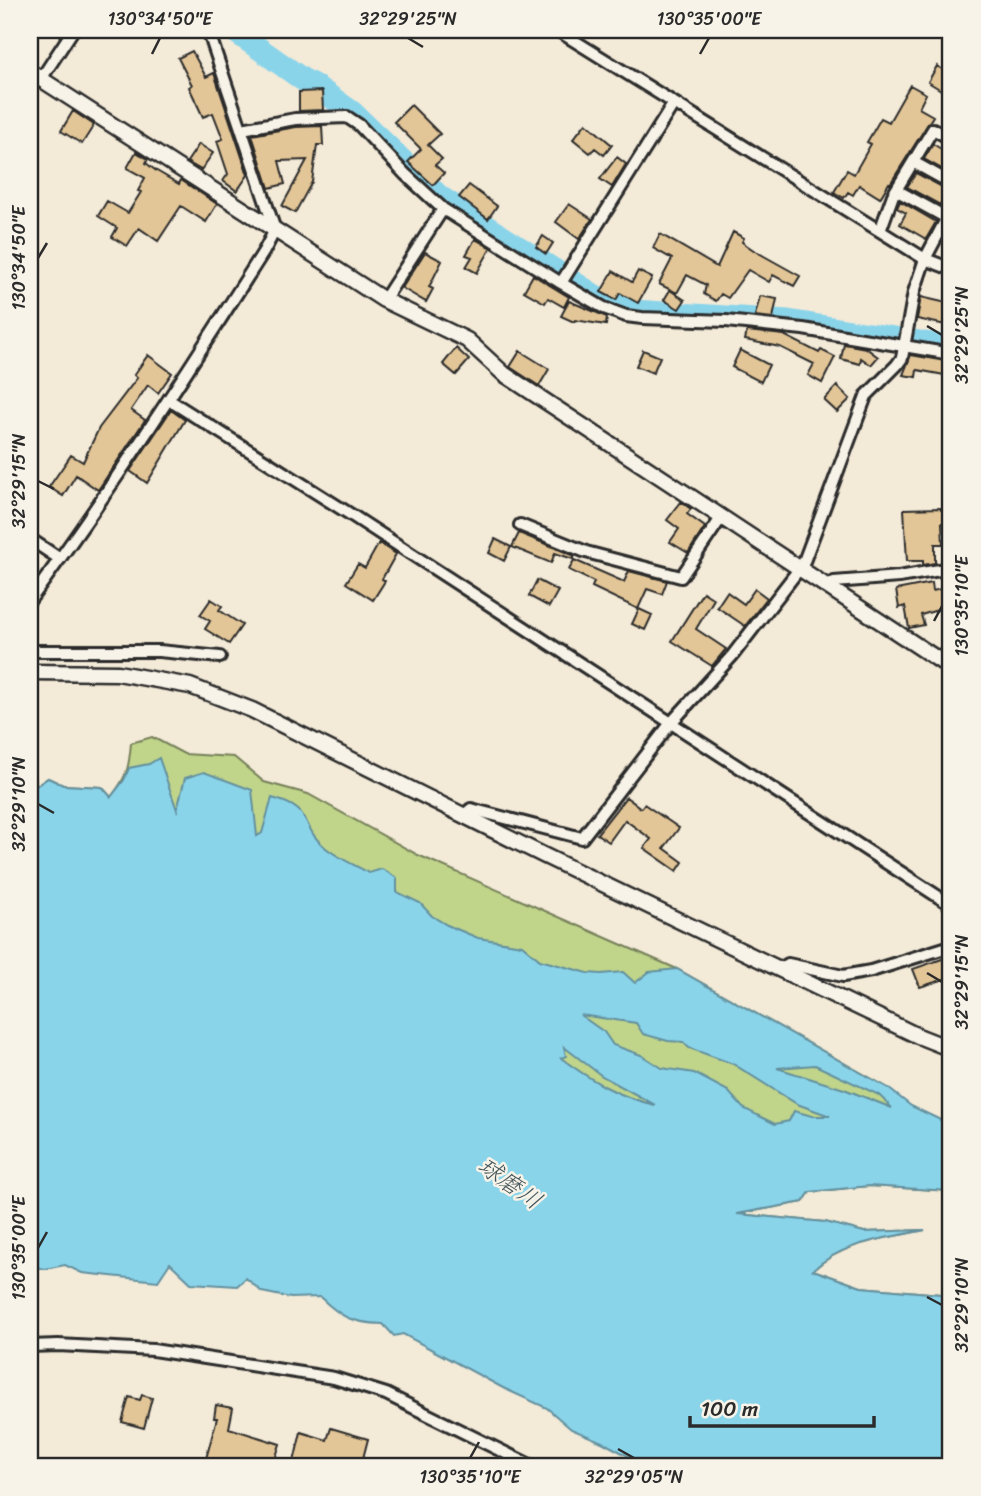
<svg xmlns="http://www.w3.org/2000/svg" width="981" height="1496" viewBox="0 0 981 1496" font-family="Sriracha,'Klee One',sans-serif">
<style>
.green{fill:#c0d58a;stroke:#76805a;stroke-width:2}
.water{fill:#8ad4ea;stroke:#64909e;stroke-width:2;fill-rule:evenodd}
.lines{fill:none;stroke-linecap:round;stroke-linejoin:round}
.river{stroke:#8ad4ea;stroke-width:23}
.building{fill:#e3c697;stroke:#2b2b2b;stroke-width:2}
.minor-casing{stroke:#2b2b2b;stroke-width:16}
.tertiary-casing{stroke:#2b2b2b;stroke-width:19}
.minor{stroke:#f7f3e8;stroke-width:10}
.tertiary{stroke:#f7f3e8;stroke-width:14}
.ticks{fill:none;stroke:#2b2b2b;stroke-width:2.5}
.labels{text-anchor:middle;stroke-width:5;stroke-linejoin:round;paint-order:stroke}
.water-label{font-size:24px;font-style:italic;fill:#43555b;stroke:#f7f3e8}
.neatline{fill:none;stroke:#2b2b2b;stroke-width:2.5}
.ticks-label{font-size:18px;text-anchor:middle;fill:#2b2b2b}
</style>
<rect width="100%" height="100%" fill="#f3ead8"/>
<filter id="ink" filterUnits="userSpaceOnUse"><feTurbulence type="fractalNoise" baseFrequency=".0143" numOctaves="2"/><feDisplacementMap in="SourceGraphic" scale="14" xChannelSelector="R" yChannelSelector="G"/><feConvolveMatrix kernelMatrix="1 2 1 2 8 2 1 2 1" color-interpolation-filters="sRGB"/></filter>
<g filter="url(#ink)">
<path class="green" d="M152,737L184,754L234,757L264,782L308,794L418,855L677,969L888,1088L894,1109L846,1090L951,1191L869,1186L810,1192L803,1202L737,1214L825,1222L864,1232L925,1230C887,1238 843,1242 813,1270L861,1287L951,1295V1390L42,926L30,776L35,777L36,786L48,778L63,785L102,787L111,797C127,777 129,768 131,743Z"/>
<path class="water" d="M159,758L177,810L185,778L204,772L252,790L257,836L262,833L272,798C316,809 299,827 326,848C338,858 355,865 369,873L382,869L397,878V892L420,903L432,916L447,925L478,938L522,945L540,960L588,973L601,974L623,972L635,983L649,972L677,969L888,1088L911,1106L951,1125V1191L869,1186L810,1192L803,1202L737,1214L825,1222L864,1232L925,1230C888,1238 842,1242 813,1270L861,1287L951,1295V1466H647L602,1442L571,1429L547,1408L503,1388L403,1334L394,1336L383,1324C352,1323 342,1318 320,1297L291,1298L262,1292L246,1278L237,1286L191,1283L170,1263L158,1281L82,1273L65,1265L45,1269L30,1266V776L35,777L36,786L48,778L63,785L102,787L111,797L124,780L129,768L149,764ZM580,1015L636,1023L643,1034L668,1041L683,1042L689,1048L733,1064L797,1104L830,1116H812L794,1111L789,1121L775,1124L743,1108L728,1091L694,1073L662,1068L641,1055L613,1045L604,1032ZM564,1047L602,1076L655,1105C619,1097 590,1080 561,1058L566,1056ZM815,1065L879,1095L892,1108L844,1089L777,1068Z"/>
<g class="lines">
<path class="river" d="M233,30L302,79L317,87L352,112L440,197L595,296L633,311L788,321L951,347"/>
</g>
<path class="building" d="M192,51L206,77L214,73L248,175L237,191L223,181L228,174L217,141L223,139L213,113L203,117L189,87L192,85L178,58Z
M937,66L950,74L948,78L951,80V96L928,82Z
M910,85L926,94L919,108L933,116L890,184L889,183L880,198L859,185L853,195L848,192L844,198L834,192L847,170L854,174L871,144L867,142L881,118L889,122Z
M322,91L323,110L299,111V92Z
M411,105L440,134L428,145L442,159L435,165L444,173L433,185L408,162L421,149L394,122Z
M73,111L94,125L82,144L61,131Z
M586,123L612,145L604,155L595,148L590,153L573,139Z
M322,126L323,145H317L312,182L295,213L282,206L307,160L279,161L285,184L269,188L252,135L296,127Z
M199,144L213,153L201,170L187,162Z
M933,144L951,155V174L924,159Z
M136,152L148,159L146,163L155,170L179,184L181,180L217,204L206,222L181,206L158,241L139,228L127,246L112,237L117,228L98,216L107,201L128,213L141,192L138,191L145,178L127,168Z
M617,157L626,164L612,187L600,179Z
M916,173L948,190L940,205L907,187Z
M469,185L497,206L488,219L459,197Z
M900,201L936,222L926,239L900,224L906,213L897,208Z
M569,204L592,219L579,239L556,222Z
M733,232L744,238L742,242L755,251L800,276L794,286L773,275L769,282L748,270L728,298L721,294L716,301L704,294L706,285L687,275L677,293L659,284L672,259L653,248L660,234L717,267Z
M543,236L553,243L546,254L536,247Z
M475,239L491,248L477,273L466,267L472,257L466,255Z
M425,252L442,261L429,287L433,289L426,302L402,288Z
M613,271L632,282L638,271L652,278L638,303L620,293L616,300L601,292Z
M533,275L569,297L564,307L548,298L545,303L524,291Z
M670,290L685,300L679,309L664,300Z
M760,296L777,299L773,318L755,316Z
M921,297L951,304V326L917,319Z
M569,301L607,317L606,325L575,320L574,322L561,316Z
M747,331L784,335L819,353L821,350L835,357L822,383L808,375L814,364L780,347L745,340Z
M844,344L866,348L878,357L871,365L861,358L860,364L841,359Z
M456,348L469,360L456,375L443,364Z
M643,350L660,357L653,373L636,366Z
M740,350L769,365L761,382L732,367Z
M520,351L549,369L539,386L510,367Z
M148,355L172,373L158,393L148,385L131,410L145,420L98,490L76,475L63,496L49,487L71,455L83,462L99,428L137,378L134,375Z
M911,355L951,362L950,376L917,370L916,377L903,375Z
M837,386L850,399L837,412L824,400Z
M171,410L185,420L147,483L130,471Z
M681,502L691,509L687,514L705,527L688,553L670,542L679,529L667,520Z
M941,508V510H951V523H942L943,544H935V563L923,565V561H907L904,509Z
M519,533L575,556L573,559L555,553L551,563L512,547Z
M495,539L511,547L504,561L489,553Z
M379,543L396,554L382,579L385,581L373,600L346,583L358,564L365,568Z
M574,560L624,582L629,571L667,581L662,594L647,589L638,609L592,587L594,582L569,570Z
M537,580L558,591L549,607L529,596Z
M932,583L933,591L951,586V606L921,615L924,625L909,628L905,606L899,608L896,590Z
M755,589L767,598L745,626L717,607L727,592L744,604Z
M703,592L714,599L696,629L726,649L712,666L672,641Z
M211,599L222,606L219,610L242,625L229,644L205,629L210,621L200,615Z
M639,609L652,615L645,630L632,624Z
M626,797L641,808L644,804L679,828L664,848L683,862L677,871L644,848L651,839L625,820L609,842L597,834Z
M951,956V977L920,987L913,969Z
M142,1395L152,1398L144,1428L122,1422L129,1397L140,1400Z
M216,1405L233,1408L229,1428L280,1444L273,1466H204L217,1418H214Z
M331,1428L368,1439L361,1466H293L301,1432L327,1440Z"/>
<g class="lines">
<g class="minor-casing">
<path id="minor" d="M557,30L925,259L951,269
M41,79L73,30
M242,129L295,119L347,117L359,125L405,174L443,209L561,283L604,308L626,316L642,318L726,321L803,329L951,354
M913,162L951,183
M896,190L947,218
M880,231L893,195L933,129L951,139
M561,283L674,103
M384,300L443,209
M169,400L353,516L951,905
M520,525L586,552L681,577L721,518
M30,539L60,559
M829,588L834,582L899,577L951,568
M30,600C113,487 189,369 264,251L275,230L208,30
M30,651H159L220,657
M465,814L471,809L582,838L670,724L732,656L803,564L866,396L897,365L902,358L914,292L925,259L951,210
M781,969L788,964L843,976L871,971L951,946
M30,1346L58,1345L153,1350L334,1378L386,1394L532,1466"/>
</g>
<g class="tertiary-casing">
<path id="tertiary" d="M30,72L384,300L467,340L504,374L951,668
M30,672L118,673L190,686L252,710L545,856L918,1036L951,1049"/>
</g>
<use href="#minor" class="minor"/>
<use href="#tertiary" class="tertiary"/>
</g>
</g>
<path class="ticks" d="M408,38L423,47M152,54L160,38M700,54L709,38M38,258L47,243M927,326L942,335M38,481L54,489M934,621L942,606M38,804L54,813M927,973L942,982M38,1248L47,1232M927,1297L942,1305M618,1449L634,1458M470,1458L479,1442"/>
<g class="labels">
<g class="water-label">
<text transform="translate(510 1183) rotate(35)" y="8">球磨川</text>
</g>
</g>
<rect width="981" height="1496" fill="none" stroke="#f7f3e8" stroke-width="77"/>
<path d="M690 1416v10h184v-10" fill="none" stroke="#2b2b2b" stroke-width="3.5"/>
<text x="701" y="1416" font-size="21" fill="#2b2b2b" stroke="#f7f3e8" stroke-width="5" paint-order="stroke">100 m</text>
<rect x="38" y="38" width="904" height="1420" class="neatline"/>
<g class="ticks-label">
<text x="160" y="25">130°34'50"E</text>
<text x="408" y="25">32°29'25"N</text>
<text x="709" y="25">130°35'00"E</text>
<text transform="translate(19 258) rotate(-90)" y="6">130°34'50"E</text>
<text transform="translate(962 335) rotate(-90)" y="6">32°29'25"N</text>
<text transform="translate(19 481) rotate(-90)" y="6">32°29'15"N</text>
<text transform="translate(962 606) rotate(-90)" y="6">130°35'10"E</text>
<text transform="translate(19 804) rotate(-90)" y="6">32°29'10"N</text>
<text transform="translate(962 982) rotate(-90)" y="6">32°29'15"N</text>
<text transform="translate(19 1248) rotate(-90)" y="6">130°35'00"E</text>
<text transform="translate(962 1305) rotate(-90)" y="6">32°29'10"N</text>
<text x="470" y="1483">130°35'10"E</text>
<text x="634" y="1483">32°29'05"N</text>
</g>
</svg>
